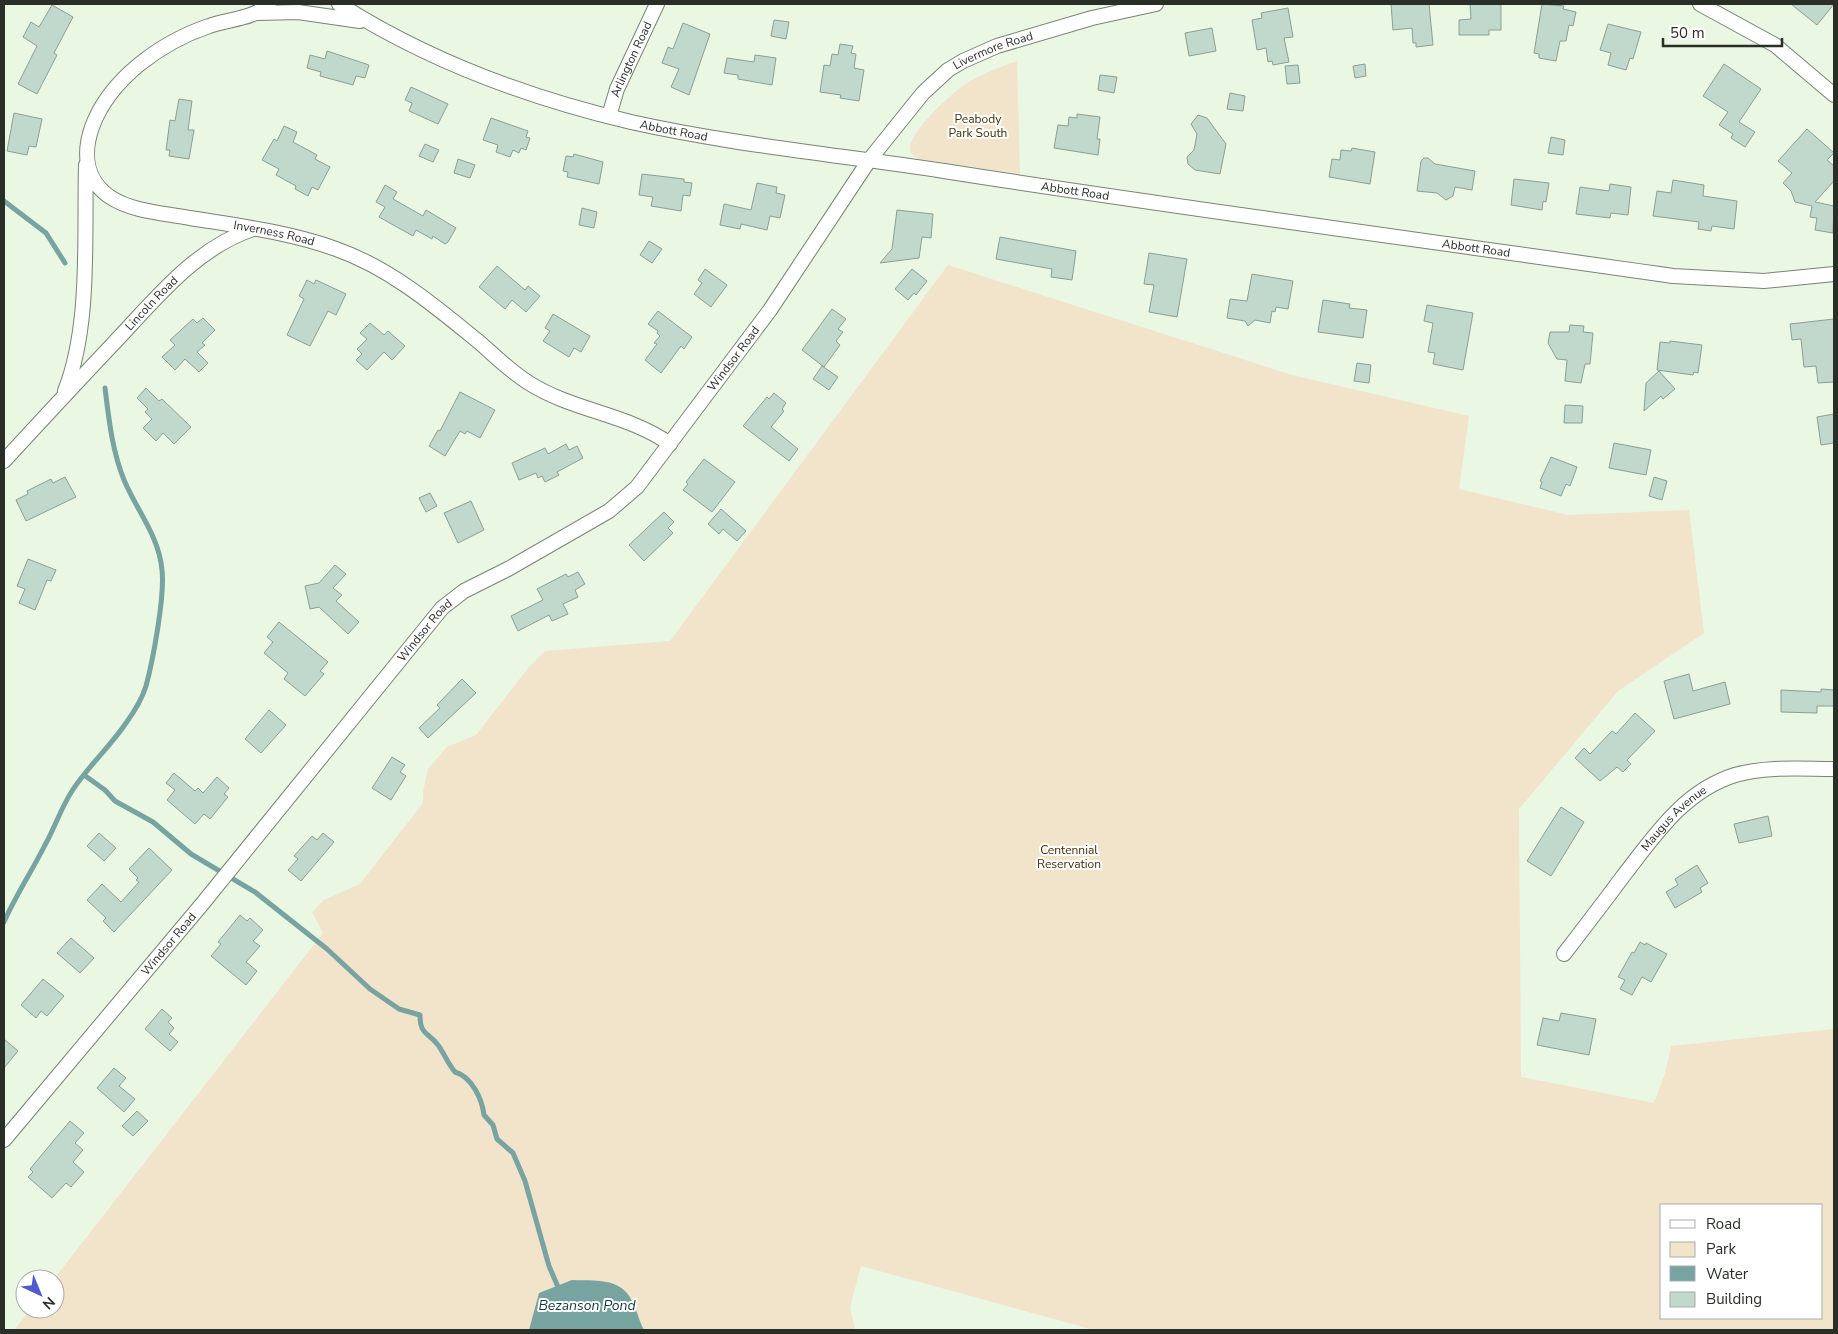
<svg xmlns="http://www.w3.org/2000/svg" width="1838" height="1334" viewBox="0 0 1838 1334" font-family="'Nunito Sans',sans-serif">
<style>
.green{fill:#f2e3cb;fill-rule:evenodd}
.water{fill:#77a3a1}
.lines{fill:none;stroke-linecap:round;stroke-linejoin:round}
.stream{stroke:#77a3a1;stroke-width:5}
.building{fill:#c1d8cc;stroke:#8aa095}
.street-casing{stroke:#778472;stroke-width:16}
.street{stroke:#fff;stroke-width:14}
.labels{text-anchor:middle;stroke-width:4;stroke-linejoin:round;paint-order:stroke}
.street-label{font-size:12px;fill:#292e27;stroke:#fff}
.park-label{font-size:12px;fill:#432e04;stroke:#fff}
.water-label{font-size:14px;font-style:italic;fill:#0f3a39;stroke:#fff}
</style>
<rect width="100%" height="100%" fill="#eaf7e3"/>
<path class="green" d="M1017,61L1020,174L920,159C885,151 954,91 967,83C983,73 1000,67 1017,61Z
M948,265L1292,375L1469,416L1459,489L1568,515L1689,510L1704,633L1618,691L1519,809L1521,1077L1654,1103L1665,1074L1671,1046L1834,1029V1330H1094L861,1266L850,1307L855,1330H14L31,1309H55L54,1279L323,933L312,912L324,900L360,884L423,803V792L428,769L447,747L476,735L529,667L545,651L670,641ZM1662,1205H1822V1318H1662Z"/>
<path class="water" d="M572,1280C594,1281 621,1277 632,1301C637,1310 639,1321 644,1330H529L539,1293Z"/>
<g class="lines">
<path class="stream" d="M4,201L46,233L65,263
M84,775L105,790L115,801L153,822L191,854L255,892L327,949L370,989L399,1009L420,1015C420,1035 428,1032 438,1045C444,1053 448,1064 455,1072C472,1077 482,1099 484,1115L493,1125L497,1139L513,1153L525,1181L549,1266L558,1287
M4,922C16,895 32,871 45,845C55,827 61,808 72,791C88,766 110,747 126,723C134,712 142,699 146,686C153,660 165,596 162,570C159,536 137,511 124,480C112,450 109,420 105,388"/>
</g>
<path class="building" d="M1391,4H1429L1433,45L1416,47V43H1413L1412,28L1393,30Z
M1470,4H1501V30H1489V35H1459V20L1471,19Z
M1542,4L1564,6L1563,9L1576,12L1573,26L1569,25L1566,41H1560L1556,61L1539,58V54L1534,53Z
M1791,4H1834L1817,25Z
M52,5L73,17L54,53L57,55L37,94L18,84L37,46L23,37L31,22L39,27Z
M1288,8L1293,37L1284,38L1289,62L1273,65L1272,61L1268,62L1266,48L1257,50L1252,20L1262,18L1261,13Z
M774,20L789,22L786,39L771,36Z
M683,23L710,34L689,95L671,87L679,69L662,63L668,47L673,49Z
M1608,24L1641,32L1633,59L1630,58L1626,70L1608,65L1611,53L1600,50Z
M1212,28L1216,51L1189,56L1185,33Z
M840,44L853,46L851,53L856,54L854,68L864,70L859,101L840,98L841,95L820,92L824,65L830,66L832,54L838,55Z
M327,51L369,65L365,78L356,76L353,85L320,76L321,72L307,68L310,55L325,59Z
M755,55L776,58L772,85L738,79V75L724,73L727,58L754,62Z
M1365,64L1366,76L1355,78L1353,66Z
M1724,64L1761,89L1739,122L1755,132L1745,147L1731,138L1733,134L1719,125L1728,112L1703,96Z
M1298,65L1300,83L1287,84L1285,66Z
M1100,75L1117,77L1114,93L1098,90Z
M411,87L448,104L438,124L409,111L412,103L405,100Z
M1230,93L1245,96L1243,111L1227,109Z
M179,99L192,101L188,130H194L189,159L169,156L170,150H166L170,120L175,121Z
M14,113L42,119L36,147L29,146L27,155L7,151Z
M1077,114L1100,117L1097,139H1100L1098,155L1054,148L1058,125L1068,126L1069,117L1077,118Z
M1198,115L1207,118L1226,144L1220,174L1195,170L1188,164L1187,157L1194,150L1197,134L1191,124Z
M491,118L528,131L526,137L530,138L526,150L521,148L519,153L513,150L510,157L496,152L498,145L483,140Z
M284,126L297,132L293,142L317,155L315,159L330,167L318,190L312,187L308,196L295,189L296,186L276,175L279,169L262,160L274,139L277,141Z
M1807,129L1834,153L1827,160L1834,166V181L1815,202L1834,206L1833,233L1815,230L1817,218L1810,217L1812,206L1795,202L1791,191L1783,183L1792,173L1778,161Z
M1551,137L1565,140L1563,155L1548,153Z
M425,144L439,150L433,162L419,156Z
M1352,148L1375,152L1370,184L1329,177L1332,159L1340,160L1341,150L1351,151Z
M574,154L603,162L599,184L567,177L568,172L563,171L566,156L573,157Z
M1424,158H1428L1435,164L1475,171L1472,190L1455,187L1453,196L1446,200L1437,193L1417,191L1421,161Z
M458,159L475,165L470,178L454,173Z
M642,174L684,179V182L692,183L690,196L683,195L681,211L651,206L653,197L639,195Z
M1514,179L1549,183L1546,202L1543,201L1542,210L1511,205Z
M1673,180L1704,185L1703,196L1737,201L1734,229L1712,226L1711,231L1698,229L1699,222L1653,216L1657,191L1671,193Z
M757,183L777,187L776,193L785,195L780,218L770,216L767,230L741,224L740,229L720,225L724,204L751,210Z
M1610,184L1631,187L1628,215L1611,213L1610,218L1576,214L1580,187L1609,191Z
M385,185L397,192L393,199L423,216L426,210L456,228L448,242L445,244L433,236L432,239L416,230L413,236L379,217L385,207L376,202Z
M582,208L597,212L594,228L579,225Z
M897,210L933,214L931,238L922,237L919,258L880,263L892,249Z
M1000,237L1076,251L1072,280L1051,277L1052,269L996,259Z
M649,241L662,249L652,263L640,255Z
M1149,253L1187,259L1177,317L1149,312L1154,285L1144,284Z
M497,266L525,290L528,286L540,296L526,312L512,300L505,309L479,287Z
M705,269L727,285L711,307L694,294L702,283L698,280Z
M912,269L927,281L916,295L914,293L908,300L895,289Z
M1252,274L1293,281L1288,309L1276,307L1275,312L1272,311L1270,323L1255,320L1248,326L1245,321L1227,318L1230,299L1247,301Z
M307,280L314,284L316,280L346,294L336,315L328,311L310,346L287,335L304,299L299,296Z
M1323,300L1350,304L1349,308L1367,310L1363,338L1318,332Z
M1427,305L1473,313L1463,370L1433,364L1435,353L1428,352L1433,323L1424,321Z
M832,309L846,319L838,329L843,332L836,341L840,345L824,367L802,350Z
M658,311L692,337L684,349L681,346L661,373L645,360L657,344L654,343L660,336L657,333L658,331L648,324Z
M553,314L590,336L581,352L574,348L569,357L543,341L550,331L545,328Z
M203,318L215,330L202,343L205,345L197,352L208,363L199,372L185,359L175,370L162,357L175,345L170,340L193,319L197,323Z
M1834,319V382L1818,383L1816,366L1804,367L1801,339L1792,340L1790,324Z
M370,323L384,335L388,331L405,346L392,360L384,352L367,370L356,360L362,354L357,349L367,339L360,333Z
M1570,325L1584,326L1583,332L1593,333L1590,364H1585L1581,383L1565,381L1567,360L1557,359L1548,343L1550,332H1569Z
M1670,341L1702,345L1698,373L1694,372L1693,375L1657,370L1660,342L1670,343Z
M1357,363L1371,365L1369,383L1354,381Z
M822,366L838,377L829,390L813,379Z
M1659,371L1675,389L1663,399L1661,396L1644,411L1646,383Z
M146,388L159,401L162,399L191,427L174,444L163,433L156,441L143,428L152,419L145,412L148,409L137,398Z
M460,392L495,410L480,438L467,431L465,434L460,431L445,456L429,446L438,430L440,431Z
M774,393L786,403L782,409L784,411L771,427L798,449L789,461L743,426L767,397L769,399Z
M1565,405L1583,406L1582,423H1564Z
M1834,414V443L1821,445L1817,417Z
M1614,443L1651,450L1646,475L1609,468Z
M566,444L569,450L577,446L583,458L557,472L559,475L545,482L542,476L538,478L536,473L519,480L512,463L545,448L548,454Z
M1551,457L1577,467L1570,486L1566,484L1561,496L1540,488L1542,482L1540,481Z
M704,459L735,482L712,512L683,490L688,484L686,482Z
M65,477L76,497L26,521L16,500L28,494L27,491L51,479L53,483Z
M1654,477L1667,481L1662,500L1649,496Z
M430,493L437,506L426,512L419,498Z
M471,501L484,530L458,543L444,513Z
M721,509L746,531L737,541L723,529L719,534L708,524Z
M664,512L674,522L668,528L673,533L644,561L629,545Z
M28,559L56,570L51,581L47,580L35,610L19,603L25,589L17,586Z
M335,565L346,574L333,588L342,595L336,601L359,622L348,634L319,607L310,609L305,586L319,583Z
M578,572L585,584L575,590L578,597L563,604L568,614L552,621L549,615L518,631L511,616L543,600L537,589L566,574L568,577Z
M279,622L328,662L320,671L324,674L305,696L284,679L288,673L264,653L273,642L267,637Z
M1689,674L1693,691L1725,682L1730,704L1674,719L1664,681Z
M462,679L476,693L428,738L419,728L440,708L437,705Z
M1821,689L1834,690V706H1817V713L1781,712V690L1821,692Z
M269,710L286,725L261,753L245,739Z
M1635,713L1655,731L1627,760L1631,764L1623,772L1617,767L1600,781L1575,758L1584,748L1590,754L1612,731L1616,734Z
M392,757L405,765L400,772L406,776L391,800L372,788Z
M174,773L195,791L198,788L203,793L217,777L229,788L224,794L228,797L210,819L204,814L195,824L167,800L175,790L166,783Z
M1561,807L1584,822L1551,876L1527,861Z
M1768,816L1772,836L1739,843L1734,824Z
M99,833L116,848L104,861L87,846Z
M323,833L334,842L301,881L288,870L298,859L294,856L312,836L317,840Z
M149,848L172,870L114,932L103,921L106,918L87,900L102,884L121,902L139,882L136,880L138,878L129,869Z
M1697,865L1708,883L1700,888L1702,892L1675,908L1666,892L1678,885L1675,879Z
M240,915L247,921L250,918L263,930L253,941L260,946L246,962L257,971L246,985L211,956L221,944L218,942Z
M71,938L94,958L80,973L57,953Z
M1640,942L1645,945L1646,943L1667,954L1651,982L1642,977L1632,995L1620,989L1625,980L1618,977L1632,952L1634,953Z
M43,979L64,996L47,1016L41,1011L36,1018L21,1005Z
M162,1009L172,1018L168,1022L174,1028L169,1034L178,1042L170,1051L145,1029Z
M1561,1013L1596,1019L1589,1055L1537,1045L1543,1018L1559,1021Z
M4,1039L18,1051L4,1068Z
M114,1068L126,1078L119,1086L135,1099L124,1112L97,1088Z
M137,1111L148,1121L133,1136L122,1126Z
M70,1121L84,1133L75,1143L83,1150L73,1162L84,1172L71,1187L66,1183L52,1198L28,1177L33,1172L30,1169Z"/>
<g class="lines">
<g class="street-casing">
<g id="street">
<path id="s1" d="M269,4C254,19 228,19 209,26C162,42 110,78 92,127C83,153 85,180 110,197C133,212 164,213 190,218C239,226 289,232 336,249C390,268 435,306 479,342C495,356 511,372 529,383C573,411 628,414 670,444"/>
<path id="s2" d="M339,4C427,60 529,98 631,122C734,145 840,155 944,171C1186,209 1430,241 1673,276L1764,281L1834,274"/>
<path d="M1700,4L1775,45L1834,95"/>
<path d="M257,13L298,12L360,21"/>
<path id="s3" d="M609,116L617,89L657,4"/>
<path d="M65,391C91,325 84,236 86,165"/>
<path id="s4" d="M4,461C40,422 76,383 113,344C154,301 195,248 253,229"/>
<path id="s5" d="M1564,954C1584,928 1604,902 1624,875C1655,835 1684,791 1735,775C1767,766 1802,769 1834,769"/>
<path id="s6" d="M4,1140L203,903L442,608L464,591L508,569L609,511L637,487L770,310L870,159L923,93L948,70L963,61L997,46L1092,18L1156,4"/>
</g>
</g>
<use href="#street" class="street"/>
</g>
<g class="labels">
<g class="street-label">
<text dy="4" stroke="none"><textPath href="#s6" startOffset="1490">Livermore Road</textPath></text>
<text dy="4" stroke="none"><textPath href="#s3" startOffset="61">Arlington Road</textPath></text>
<text dy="4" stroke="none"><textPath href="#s2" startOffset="360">Abbott Road</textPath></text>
<text dy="4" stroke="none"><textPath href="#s2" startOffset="766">Abbott Road</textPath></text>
<text dy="4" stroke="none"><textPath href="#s1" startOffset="471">Inverness Road</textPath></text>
<text dy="4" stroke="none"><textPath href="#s2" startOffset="1171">Abbott Road</textPath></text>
<text dy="4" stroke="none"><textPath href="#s4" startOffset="216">Lincoln Road</textPath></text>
<text dy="4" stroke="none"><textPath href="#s6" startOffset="1080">Windsor Road</textPath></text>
<text dy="4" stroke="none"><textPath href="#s6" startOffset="661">Windsor Road</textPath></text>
<text dy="4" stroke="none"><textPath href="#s5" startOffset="175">Maugus Avenue</textPath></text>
<text dy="4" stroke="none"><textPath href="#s6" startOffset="256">Windsor Road</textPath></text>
</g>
<g class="park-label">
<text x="978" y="123">Peabody<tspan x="978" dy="14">Park South</tspan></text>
<text x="1069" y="854">Centennial<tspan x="1069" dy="14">Reservation</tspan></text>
</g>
<g class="water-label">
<text x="587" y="1310">Bezanson Pond</text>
</g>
</g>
<rect width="1838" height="1334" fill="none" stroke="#292e27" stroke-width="10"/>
<rect x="1660" y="1204" width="162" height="115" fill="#ffffff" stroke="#a9aba9"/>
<rect x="1670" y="1220" width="25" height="8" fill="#ffffff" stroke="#a9aba9"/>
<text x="1706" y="1229" font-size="15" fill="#292e27">Road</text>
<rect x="1670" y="1242" width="25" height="15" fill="#f2e3cb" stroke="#a9aba9"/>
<text x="1706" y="1254" font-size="15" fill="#292e27">Park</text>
<rect x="1670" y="1266" width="25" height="15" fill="#77a3a1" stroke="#a9aba9"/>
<text x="1706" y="1279" font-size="15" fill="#292e27">Water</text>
<rect x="1670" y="1292" width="25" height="15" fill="#c1d8cc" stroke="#a9aba9"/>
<text x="1706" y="1304" font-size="15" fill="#292e27">Building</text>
<g transform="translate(40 1294) rotate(136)"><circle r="24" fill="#ffffff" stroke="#a9aba9"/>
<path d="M0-4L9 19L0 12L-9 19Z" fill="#525ad0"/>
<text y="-8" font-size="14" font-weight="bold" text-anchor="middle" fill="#292e27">N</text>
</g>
<path d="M1663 38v8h119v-8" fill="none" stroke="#292e27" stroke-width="2.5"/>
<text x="1670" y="38" font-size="15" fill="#292e27" stroke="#ffffff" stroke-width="4" paint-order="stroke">50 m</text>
</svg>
